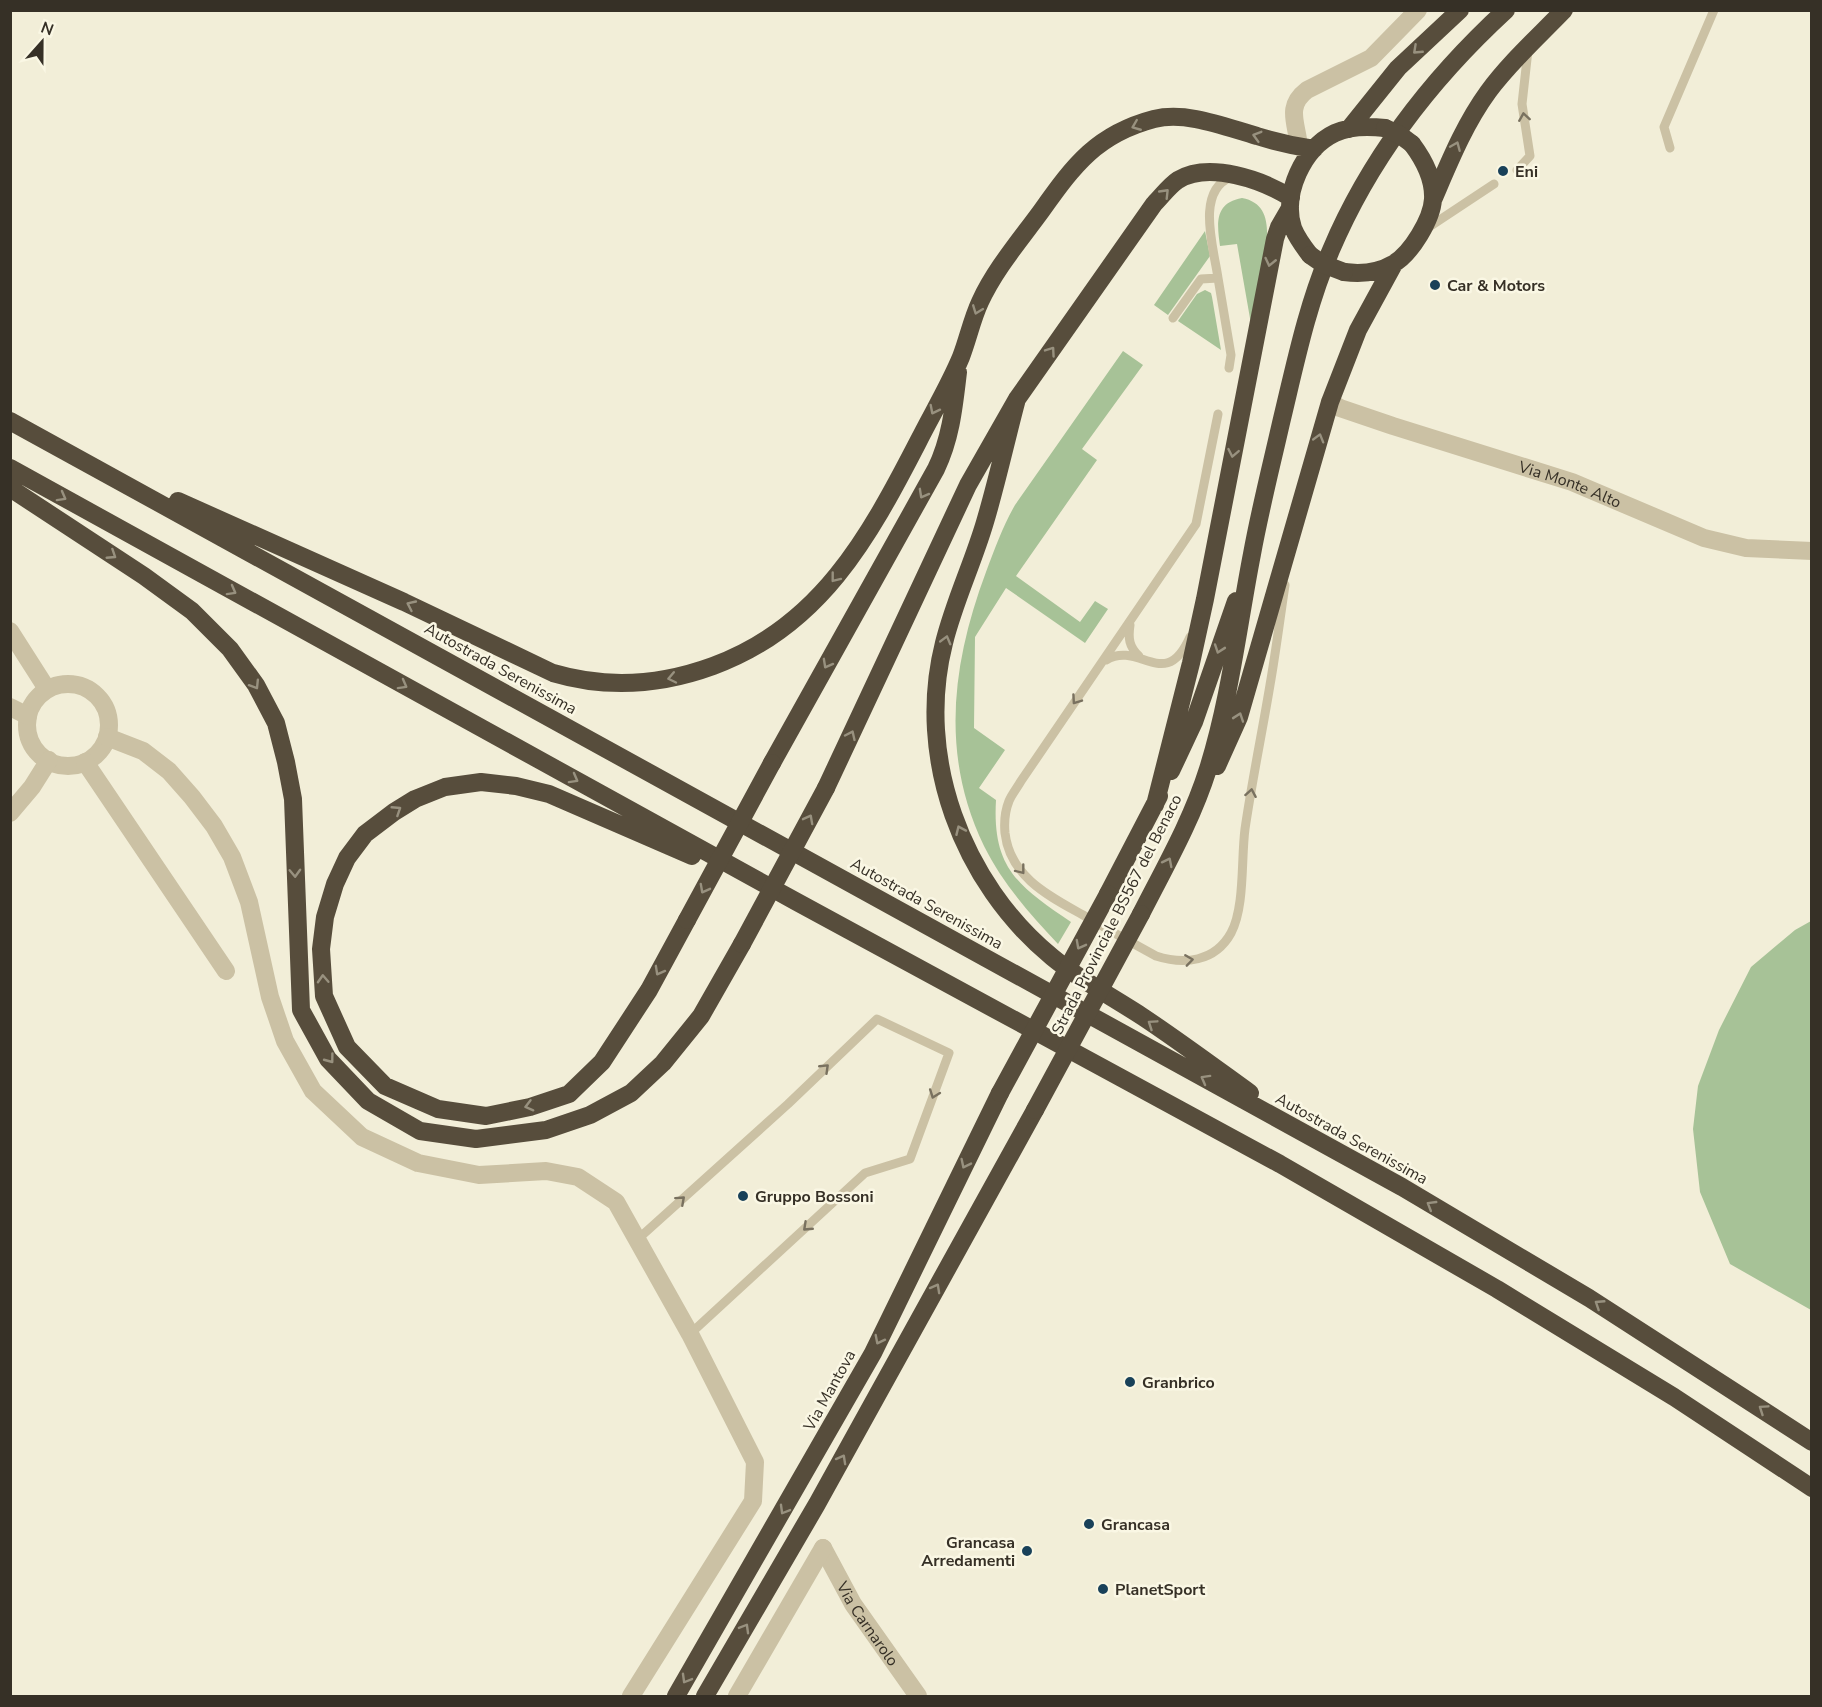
<svg xmlns="http://www.w3.org/2000/svg" width="1822" height="1707" viewBox="0 0 1822 1707" font-family="'Nunito Sans',sans-serif">
<style>
.green{fill:#a7c297}
.lines{fill:none;stroke-linecap:round;stroke-linejoin:round}
.lane{stroke:#cbc1a4;stroke-width:9}
.street{stroke:#cbc1a4;stroke-width:18}
.highway{stroke:#574d3c;stroke-width:18}
.highway-bridge{stroke:#574d3c;stroke-width:18}
.oneway{stroke:#98917f}
.oneway2{stroke:#79715f}
.poi-dot{fill:#194159;stroke:#faf7e4;stroke-width:2}
.labels{text-anchor:middle;stroke-width:5;stroke-linejoin:round;paint-order:stroke}
.poi-label{font-size:16px;font-weight:bold;fill:#363026;stroke:#faf7e4;text-anchor:start}
.street-label{font-size:16px;fill:#363026;stroke:#faf7e4}
</style>
<rect width="100%" height="100%" fill="#f2eed8"/>
<path class="green" d="M1242,198C1264,202 1268,219 1267,239L1251,324L1237,244L1220,246C1217,224 1214,203 1242,198Z
M1205,231L1210,256L1168,315L1154,305Z
M1205,290L1211,293L1212,297L1221,350L1178,321L1197,294Z
M1123,351L1143,365L1082,449L1097,460L1016,576L1080,622L1095,601L1108,609L1085,643L1006,588L975,637L974,728L1005,750L979,788L996,800C992,868 1018,886 1071,922L1058,944C1030,914 1003,884 984,846C940,755 952,663 986,572C995,548 1003,526 1015,505Z
M1811,921V1310L1730,1264L1700,1192L1693,1129L1698,1086L1719,1030L1751,967L1795,930Z"/>
<g class="lines">
<path class="lane" d="M1670,148L1664,127L1714,10
M1517,170L1530,156L1522,104L1528,50
M1426,229L1494,184
M1218,278C1214,249 1195,191 1231,177
M1173,318L1201,279L1218,278L1231,355L1229,368
M1218,414L1196,524L1021,781C1017,788 1012,794 1009,801C1005,811 1004,822 1005,833C1010,877 1049,896 1083,915C1107,929 1132,943 1156,956C1184,965 1215,962 1231,933C1245,907 1241,859 1245,829C1252,781 1262,733 1270,685C1276,651 1280,618 1285,585
M1130,625C1128,638 1129,647 1139,656
M1106,660C1140,640 1165,693 1190,637
M638,1239L788,1104L877,1019L949,1053L910,1159L865,1173L690,1334"/>
<g class="street">
<path d="M1299,147C1297,123 1285,107 1307,90L1371,58L1418,10"/>
<path id="s1" d="M1330,402L1340,408L1393,426L1572,482L1704,538L1746,548L1812,551"/>
<path d="M10,631L47,689"/>
<circle cx="68" cy="725" r="41"/>
<path d="M10,707L28,716"/>
<path d="M107,737L143,751L169,771L192,797L214,826L232,857L249,902L270,997L285,1041L313,1091L362,1137L418,1163L479,1175L546,1171L578,1177L616,1202L690,1334L755,1462L753,1501L631,1696"/>
<path d="M85,762L226,971"/>
<path d="M10,813L32,787L49,760"/>
<path id="s2" d="M823,1548L853,1604L918,1696"/>
<path d="M737,1696L823,1548"/>
</g>
<path class="highway" d="M1349,129L1398,68L1460,10
M1433,200C1449,163 1464,125 1488,92C1510,62 1538,37 1564,10
M1310,255C1303,246 1297,238 1293,228C1282,194 1303,148 1335,133C1350,126 1368,126 1385,128
M1344,272C1360,274 1378,273 1393,264C1411,254 1432,219 1433,199C1434,178 1424,160 1412,144
M1017,399C1006,440 997,482 985,522C973,563 954,602 944,643C915,757 962,883 1052,957C1077,978 1114,998 1143,1017C1179,1041 1214,1067 1250,1093
M10,421L1402,1187L1589,1298L1812,1442
M10,468L797,902L1280,1164L1497,1289L1674,1397L1812,1488
M10,488L144,576L192,611L230,649L256,685L276,723L286,762L293,799L301,1010L328,1059L368,1101L420,1131L476,1139L546,1130L590,1115L631,1093L663,1063L701,1016L742,944
M178,501L404,602L553,673C607,689 661,685 713,666C820,627 869,537 918,442C932,414 949,386 961,357C968,339 972,319 980,302C995,269 1021,239 1042,210C1074,165 1097,134 1154,119C1187,111 1225,127 1257,136C1276,142 1294,146 1314,149
M772,763L936,469C951,438 954,406 958,372
M1217,766L1239,717L1330,402L1358,330L1394,264
M1171,771L1194,722L1236,601
M826,788L968,485L1017,399L1154,204C1162,196 1169,186 1178,180C1209,161 1263,180 1291,198
M1155,805L1191,663L1205,599L1275,239L1279,227L1290,208
M1108,894L1159,796
M1141,914C1165,867 1192,820 1208,769C1230,699 1238,626 1252,554C1260,510 1271,467 1281,423C1295,365 1307,305 1331,250C1370,158 1432,78 1506,10
M687,920L649,990L602,1062L569,1094L530,1107L486,1116L438,1109L385,1086L347,1047L324,996L321,949L325,917L335,884L347,858L365,834L394,812L415,799L445,787L481,782L516,786L549,794L692,856
M676,1696L873,1353L1000,1093
M705,1696L817,1504L1035,1110"/>
<path class="highway-bridge" d="M1385,128L1400,135L1412,144
M1310,255L1323,264L1344,272
M687,920L772,763
M742,944L826,788
M1000,1093L1108,894
M1035,1110L1141,914"/>
</g>
<defs><path id="oneway-chevron" d="M-2-3.5L2.5 0L-2 3.5" fill="none" stroke-width="1.6" stroke-linecap="round" stroke-linejoin="round" transform="scale(1.5)"/></defs>
<g class="oneway">
<use href="#oneway-chevron" transform="translate(1417 50) rotate(137)"/>
<use href="#oneway-chevron" transform="translate(1136 126) rotate(158)"/>
<use href="#oneway-chevron" transform="translate(1257 136) rotate(-164)"/>
<use href="#oneway-chevron" transform="translate(1456 146) rotate(-67)"/>
<use href="#oneway-chevron" transform="translate(1165 193) rotate(-46)"/>
<use href="#oneway-chevron" transform="translate(1270 262) rotate(103)"/>
<use href="#oneway-chevron" transform="translate(977 310) rotate(111)"/>
<use href="#oneway-chevron" transform="translate(1051 351) rotate(-55)"/>
<use href="#oneway-chevron" transform="translate(934 410) rotate(117)"/>
<use href="#oneway-chevron" transform="translate(1319 438) rotate(-74)"/>
<use href="#oneway-chevron" transform="translate(1233 453) rotate(101)"/>
<use href="#oneway-chevron" transform="translate(923 494) rotate(119)"/>
<use href="#oneway-chevron" transform="translate(62 497) rotate(29)"/>
<use href="#oneway-chevron" transform="translate(112 555) rotate(33)"/>
<use href="#oneway-chevron" transform="translate(835 578) rotate(128)"/>
<use href="#oneway-chevron" transform="translate(232 591) rotate(29)"/>
<use href="#oneway-chevron" transform="translate(411 605) rotate(-155)"/>
<use href="#oneway-chevron" transform="translate(946 640) rotate(-75)"/>
<use href="#oneway-chevron" transform="translate(1219 649) rotate(109)"/>
<use href="#oneway-chevron" transform="translate(827 664) rotate(119)"/>
<use href="#oneway-chevron" transform="translate(672 678) rotate(168)"/>
<use href="#oneway-chevron" transform="translate(255 685) rotate(58)"/>
<use href="#oneway-chevron" transform="translate(403 685) rotate(29)"/>
<use href="#oneway-chevron" transform="translate(1239 717) rotate(-71)"/>
<use href="#oneway-chevron" transform="translate(851 735) rotate(-65)"/>
<use href="#oneway-chevron" transform="translate(574 779) rotate(29)"/>
<use href="#oneway-chevron" transform="translate(397 810) rotate(-33)"/>
<use href="#oneway-chevron" transform="translate(809 819) rotate(-62)"/>
<use href="#oneway-chevron" transform="translate(960 830) rotate(-114)"/>
<use href="#oneway-chevron" transform="translate(1168 862) rotate(-63)"/>
<use href="#oneway-chevron" transform="translate(295 873) rotate(88)"/>
<use href="#oneway-chevron" transform="translate(704 889) rotate(118)"/>
<use href="#oneway-chevron" transform="translate(1080 945) rotate(118)"/>
<use href="#oneway-chevron" transform="translate(659 971) rotate(119)"/>
<use href="#oneway-chevron" transform="translate(323 979) rotate(-93)"/>
<use href="#oneway-chevron" transform="translate(1152 1024) rotate(-146)"/>
<use href="#oneway-chevron" transform="translate(330 1059) rotate(53)"/>
<use href="#oneway-chevron" transform="translate(1205 1079) rotate(-151)"/>
<use href="#oneway-chevron" transform="translate(529 1106) rotate(165)"/>
<use href="#oneway-chevron" transform="translate(965 1164) rotate(116)"/>
<use href="#oneway-chevron" transform="translate(1431 1205) rotate(-149)"/>
<use href="#oneway-chevron" transform="translate(936 1288) rotate(-61)"/>
<use href="#oneway-chevron" transform="translate(1599 1304) rotate(-147)"/>
<use href="#oneway-chevron" transform="translate(879 1340) rotate(117)"/>
<use href="#oneway-chevron" transform="translate(1763 1409) rotate(-146)"/>
<use href="#oneway-chevron" transform="translate(842 1459) rotate(-61)"/>
<use href="#oneway-chevron" transform="translate(784 1510) rotate(120)"/>
<use href="#oneway-chevron" transform="translate(745 1628) rotate(-60)"/>
<use href="#oneway-chevron" transform="translate(686 1679) rotate(120)"/>
</g>
<g class="oneway2">
<use href="#oneway-chevron" transform="translate(1524 117) rotate(-99)"/>
<use href="#oneway-chevron" transform="translate(1076 700) rotate(125)"/>
<use href="#oneway-chevron" transform="translate(1251 793) rotate(-80)"/>
<use href="#oneway-chevron" transform="translate(1021 870) rotate(52)"/>
<use href="#oneway-chevron" transform="translate(1189 960) rotate(-8)"/>
<use href="#oneway-chevron" transform="translate(825 1068) rotate(-44)"/>
<use href="#oneway-chevron" transform="translate(934 1094) rotate(110)"/>
<use href="#oneway-chevron" transform="translate(681 1200) rotate(-42)"/>
<use href="#oneway-chevron" transform="translate(807 1227) rotate(137)"/>
</g>
<g class="poi-dot">
<circle cx="1503" cy="171" r="6"/>
<circle cx="1435" cy="285" r="6"/>
<circle cx="743" cy="1196" r="6"/>
<circle cx="1130" cy="1382" r="6"/>
<circle cx="1089" cy="1524" r="6"/>
<circle cx="1027" cy="1551" r="6"/>
<circle cx="1103" cy="1589" r="6"/>
</g>
<g class="labels">
<g class="poi-label">
<text x="1515" y="177">Eni</text>
<text x="1447" y="291">Car &amp; Motors</text>
<text x="755" y="1202">Gruppo Bossoni</text>
<text x="1142" y="1388">Granbrico</text>
<text x="1101" y="1530">Grancasa</text>
<text x="1015" y="1548" text-anchor="end">Grancasa<tspan x="1015" dy="18">Arredamenti</tspan></text>
<text x="1115" y="1595">PlanetSport</text>
</g>
<g class="street-label">
<text dy="6" stroke="none"><textPath href="#s1" startOffset="254">Via Monte Alto</textPath></text>
<text transform="translate(501 668) rotate(29)" y="6">Autostrada Serenissima</text>
<text transform="translate(927 903) rotate(29)" y="6">Autostrada Serenissima</text>
<text transform="translate(1116 914) rotate(-63)" y="6">Strada Provinciale BS567 del Benaco</text>
<text transform="translate(1352 1138) rotate(29)" y="6">Autostrada Serenissima</text>
<text transform="translate(829 1390) rotate(-61)" y="6">Via Mantova</text>
<text dy="6" stroke="none"><textPath href="#s2" startOffset="88">Via Carnarolo</textPath></text>
</g>
</g>
<rect width="1822" height="1707" fill="none" stroke="#363026" stroke-width="24"/>
<g transform="translate(42 42) rotate(21)" stroke="#faf7e4" stroke-width="4.5" paint-order="stroke">
<path d="M0-4.5L10 22L0 15L-10 22Z" fill="#363026"/>
<text y="-9" font-size="16" font-weight="bold" text-anchor="middle" fill="#363026">N</text>
</g>
</svg>
